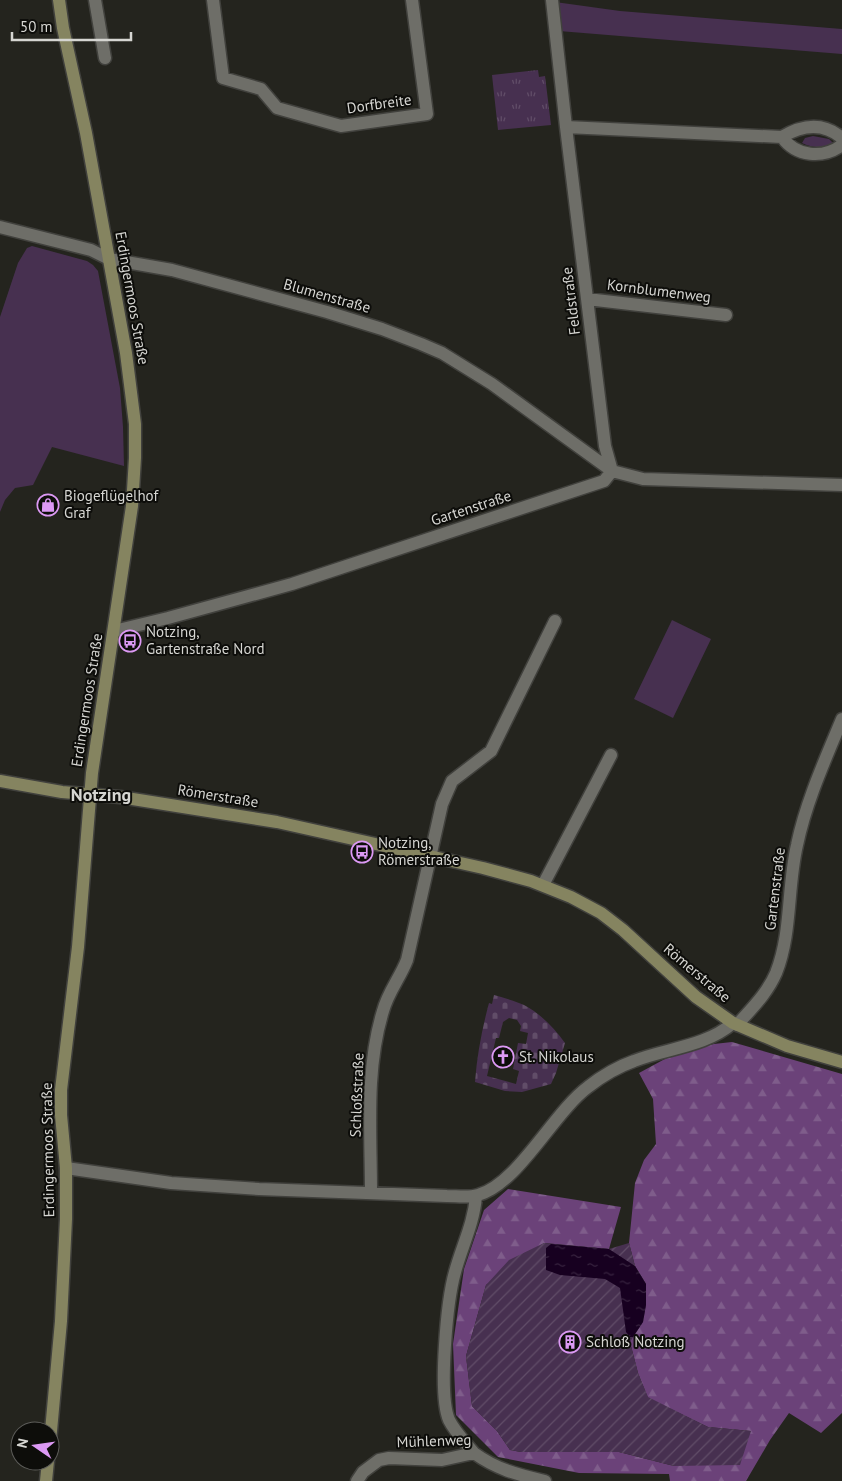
<svg xmlns="http://www.w3.org/2000/svg" width="842" height="1481" viewBox="0 0 842 1481" font-family="'PT Sans',sans-serif">
<style>
.grass{fill:#473050}
.forest{fill:url(#forest-firs)}
.cemetery{fill:url(#cemetery-stones);fill-rule:evenodd}
.park{fill:url(#park-tufts)}
.garden{fill:url(#garden-furrows)}
.water{fill:url(#water-ripples)}
.lines{fill:none;stroke-linecap:round;stroke-linejoin:round}
.street-casing{stroke:#41413d;stroke-width:15}
.secondary-casing{stroke:#41413d;stroke-width:15}
.street{stroke:#6e6e68;stroke-width:12}
.secondary{stroke:#858460;stroke-width:12}
.labels{text-anchor:middle;stroke-width:4;stroke-linejoin:round;paint-order:stroke}
.street-label{font-size:15px;fill:#d6d6d2;stroke:#0d0d0a}
.poi-label{font-size:15px;fill:#d6d6d2;stroke:#0d0d0a;text-anchor:start}
.quarter-label{font-size:18px;font-weight:bold;fill:#d6d6d2;stroke:#0d0d0a}
</style>
<defs>
<pattern id="forest-firs" width="22" height="20" patternUnits="userSpaceOnUse" patternTransform="scale(1.25)"><rect width="22" height="20" fill="#6b4279"/><path d="M5 1l3.5 6h-7zM16 11l3.5 6h-7z" fill="#7f5d8b"/></pattern>
<pattern id="cemetery-stones" width="16" height="16" patternUnits="userSpaceOnUse" patternTransform="scale(1.25)"><rect width="16" height="16" fill="#473050"/><path d="M2 7V4a2 2 0 0 1 4 0v3zM10 15v-3a2 2 0 0 1 4 0v3z" fill="#614d68"/></pattern>
<pattern id="park-tufts" width="24" height="20" patternUnits="userSpaceOnUse" patternTransform="scale(1.25)"><rect width="24" height="20" fill="#473050"/><path d="M3 7l-1-3M5 7V3M7 7l1-3M15 17l-1-3M17 17v-4M19 17l1-3" fill="none" stroke="#614d68"/></pattern>
<pattern id="garden-furrows" width="10" height="10" patternUnits="userSpaceOnUse" patternTransform="scale(1.25)"><rect width="10" height="10" fill="#473050"/><path d="M-1 1l2-2M0 10L10 0M9 11l2-2" fill="none" stroke="#614d68"/></pattern>
<pattern id="water-ripples" width="26" height="14" patternUnits="userSpaceOnUse" patternTransform="scale(1.25)"><rect width="26" height="14" fill="#170020"/><path d="M2 4q2-2 4 0t4 0M15 11q2-2 4 0t4 0" fill="none" stroke="#382440"/></pattern>
</defs>
<rect width="100%" height="100%" fill="#24241e"/>
<path class="grass" d="M555,2L620,11L842,29V54L559,31Z
M813,136L829,139L833,143C823,149 812,148 802,143L805,138Z
M32,246L87,261L93,265L98,271L120,388L123,427L124,466L52,447L33,485L15,488L5,500L0,512V317L18,263L27,248Z
M672,620L711,639L673,718L634,699Z"/>
<path class="forest" d="M732,1042L842,1074V1413L821,1433L789,1413L770,1440L746,1481H670L669,1474L579,1473L498,1457L456,1415L453,1344L464,1269L484,1210L508,1189L621,1207L609,1249L544,1243L486,1285L466,1356L472,1406L497,1431L510,1450L521,1452H619L674,1466L751,1431L708,1427L648,1398L638,1373L630,1342L646,1284L635,1266L629,1243L635,1183L644,1160L656,1144L653,1099L639,1073L687,1047Z"/>
<path class="cemetery" d="M494,995C504,998 515,1001 524,1005C540,1013 555,1029 565,1043L556,1073L551,1084L522,1092L505,1091L475,1082C477,1055 482,1029 489,1003L492,1004ZM509,1018L517,1020L521,1026L520,1031L528,1033L526,1044L518,1043L513,1069L519,1071L516,1084L487,1076L496,1038H499L503,1022Z"/>
<path class="park" d="M538,70L539,77L545,76L551,125L498,130L492,75Z"/>
<path class="garden" d="M544,1243L609,1249L629,1243L635,1266L646,1284V1305L643,1322L630,1342L638,1373L648,1397L708,1427L751,1431L740,1465L674,1466L619,1452H521L510,1450L497,1431L472,1406L466,1356L486,1285L509,1260Z"/>
<path class="water" d="M551,1244L609,1249L635,1266L646,1284V1305L643,1322L633,1337H630L626,1332L620,1288L605,1279L560,1275L546,1270V1248Z"/>
<g class="lines">
<g class="street-casing">
<path id="street" d="M95,0L105,58
M213,0L223,78L261,89L277,108L341,126L427,114L412,0
M552,0L566,127
M842,138C823,122 802,125 782,137C796,157 823,159 842,145
M0,227L91,250L109,259L172,270L327,312L382,329L421,344L442,353L492,384L612,471
M587,299L726,315
M612,471L605,446L566,127L782,137
M114,631L168,618L292,584L604,481L612,471L643,479L842,485
M543,885L611,755
M737,1025C751,1009 767,994 776,973C792,933 787,888 797,845C806,802 825,760 842,719
M66,1168L171,1183L259,1189L447,1196C457,1196 469,1198 478,1195C518,1184 553,1113 588,1087C602,1076 617,1067 634,1061C667,1048 705,1047 733,1023
M371,1193C371,1133 365,1069 383,1011C388,992 400,978 407,960L442,804L452,781L491,751L555,621
M474,1453C465,1442 455,1432 449,1420C438,1394 447,1300 455,1272C462,1246 474,1223 476,1196
M357,1481L363,1472L379,1460L389,1458L442,1460L474,1453C496,1469 518,1475 545,1481"/>
</g>
<g class="secondary-casing">
<path id="secondary" d="M0,781L62,792L120,797L277,822L483,868L531,881L571,897L601,913L623,930L696,997L733,1023L787,1046L842,1062
M50,1442L61,1321L66,1219V1168L61,1115V1090L78,947L92,773L132,506L135,458V424L126,353L86,133L63,28L59,0
M46,1481L48,1461"/>
</g>
<use href="#street" class="street"/>
<use href="#secondary" class="secondary"/>
</g>
<defs>
<g id="shop-ring" transform="scale(1.125)"><circle r="9.5" fill="#0d0d0a" stroke="#dc99f4" stroke-width="1.5"/><path d="M-5-2.5h2.3a2.7 3.5 0 0 1 5.4 0H5L5.5 6h-11ZM-1.5-2.5h3a1.5 2.3 0 0 0-3 0Z" fill="#dc99f4"/></g>
<g id="bus-ring" transform="scale(1.125)"><circle r="9.5" fill="#0d0d0a" stroke="#dc99f4" stroke-width="1.5"/><path d="M-5-6H5V4H4V6H2V4H-2V6H-4V4H-5ZM-3.5-4V0h7V-4ZM-3.5 1.2v1.5H-2V1.2ZM2 1.2v1.5H3.5V1.2Z" fill="#dc99f4"/></g>
<g id="church-ring" transform="scale(1.125)"><circle r="9.5" fill="#0d0d0a" stroke="#dc99f4" stroke-width="1.5"/><path d="M-1.2-6h2.4v3.5h3.3v2.4h-3.3V6h-2.4V-.1h-3.3v-2.4h3.3Z" fill="#dc99f4"/></g>
<g id="building-ring" transform="scale(1.125)"><circle r="9.5" fill="#0d0d0a" stroke="#dc99f4" stroke-width="1.5"/><path d="M-4-6H4V6H1V3H-1V6H-4ZM-2.5-4.3h1.7v1.8h-1.7ZM.8-4.3h1.7v1.8H.8ZM-2.5-1h1.7V.8h-1.7ZM.8-1h1.7V.8H.8Z" fill="#dc99f4"/></g>
</defs>
<g fill-rule="evenodd">
<use href="#shop-ring" x="48" y="505"/>
<use href="#bus-ring" x="130" y="641"/>
<use href="#bus-ring" x="362" y="852"/>
<use href="#church-ring" x="503" y="1057"/>
<use href="#building-ring" x="570" y="1342"/>
</g>
<g class="labels">
<g class="street-label">
<text transform="translate(379 104) rotate(-8)" y="5">Dorfbreite</text>
<text transform="translate(659 291) rotate(7)" y="5">Kornblumenweg</text>
<text transform="translate(327 296) rotate(16)" y="5">Blumenstraße</text>
<text transform="translate(132 298) rotate(80)" y="5">Erdingermoos Straße</text>
<text transform="translate(571 301) rotate(-97)" y="5">Feldstraße</text>
<text transform="translate(471 508) rotate(-18)" y="5">Gartenstraße</text>
<text transform="translate(87 700) rotate(-81)" y="5">Erdingermoos Straße</text>
<text transform="translate(218 796) rotate(9)" y="5">Römerstraße</text>
<text transform="translate(775 889) rotate(-83)" y="5">Gartenstraße</text>
<text transform="translate(697 973) rotate(40)" y="5">Römerstraße</text>
<text transform="translate(357 1095) rotate(-88)" y="5">Schloßstraße</text>
<text transform="translate(48 1150) rotate(-91)" y="5">Erdingermoos Straße</text>
<text transform="translate(434 1441) rotate(-2)" y="5">Mühlenweg</text>
</g>
<g class="poi-label">
<text x="64" y="501">Biogeflügelhof<tspan x="64" dy="17">Graf</tspan></text>
<text x="146" y="637">Notzing,<tspan x="146" dy="17">Gartenstraße Nord</tspan></text>
<text x="378" y="848">Notzing,<tspan x="378" dy="17">Römerstraße</tspan></text>
<text x="519" y="1062">St. Nikolaus</text>
<text x="586" y="1347">Schloß Notzing</text>
</g>
<g class="quarter-label">
<text x="101" y="801">Notzing</text>
</g>
</g>
<g transform="translate(35 1446) rotate(283)"><circle r="24" fill="#0d0d0a" stroke="#5d5d5a"/>
<path d="M0-4L9 19L0 12L-9 19Z" fill="#dc99f4"/>
<text y="-8" font-size="14" font-weight="bold" text-anchor="middle" fill="#d6d6d2">N</text>
</g>
<path d="M12 32v8h119v-8" fill="none" stroke="#d6d6d2" stroke-width="2.5"/>
<text x="20" y="32" font-size="15" fill="#d6d6d2" stroke="#0d0d0a" stroke-width="4" paint-order="stroke">50 m</text>
</svg>
